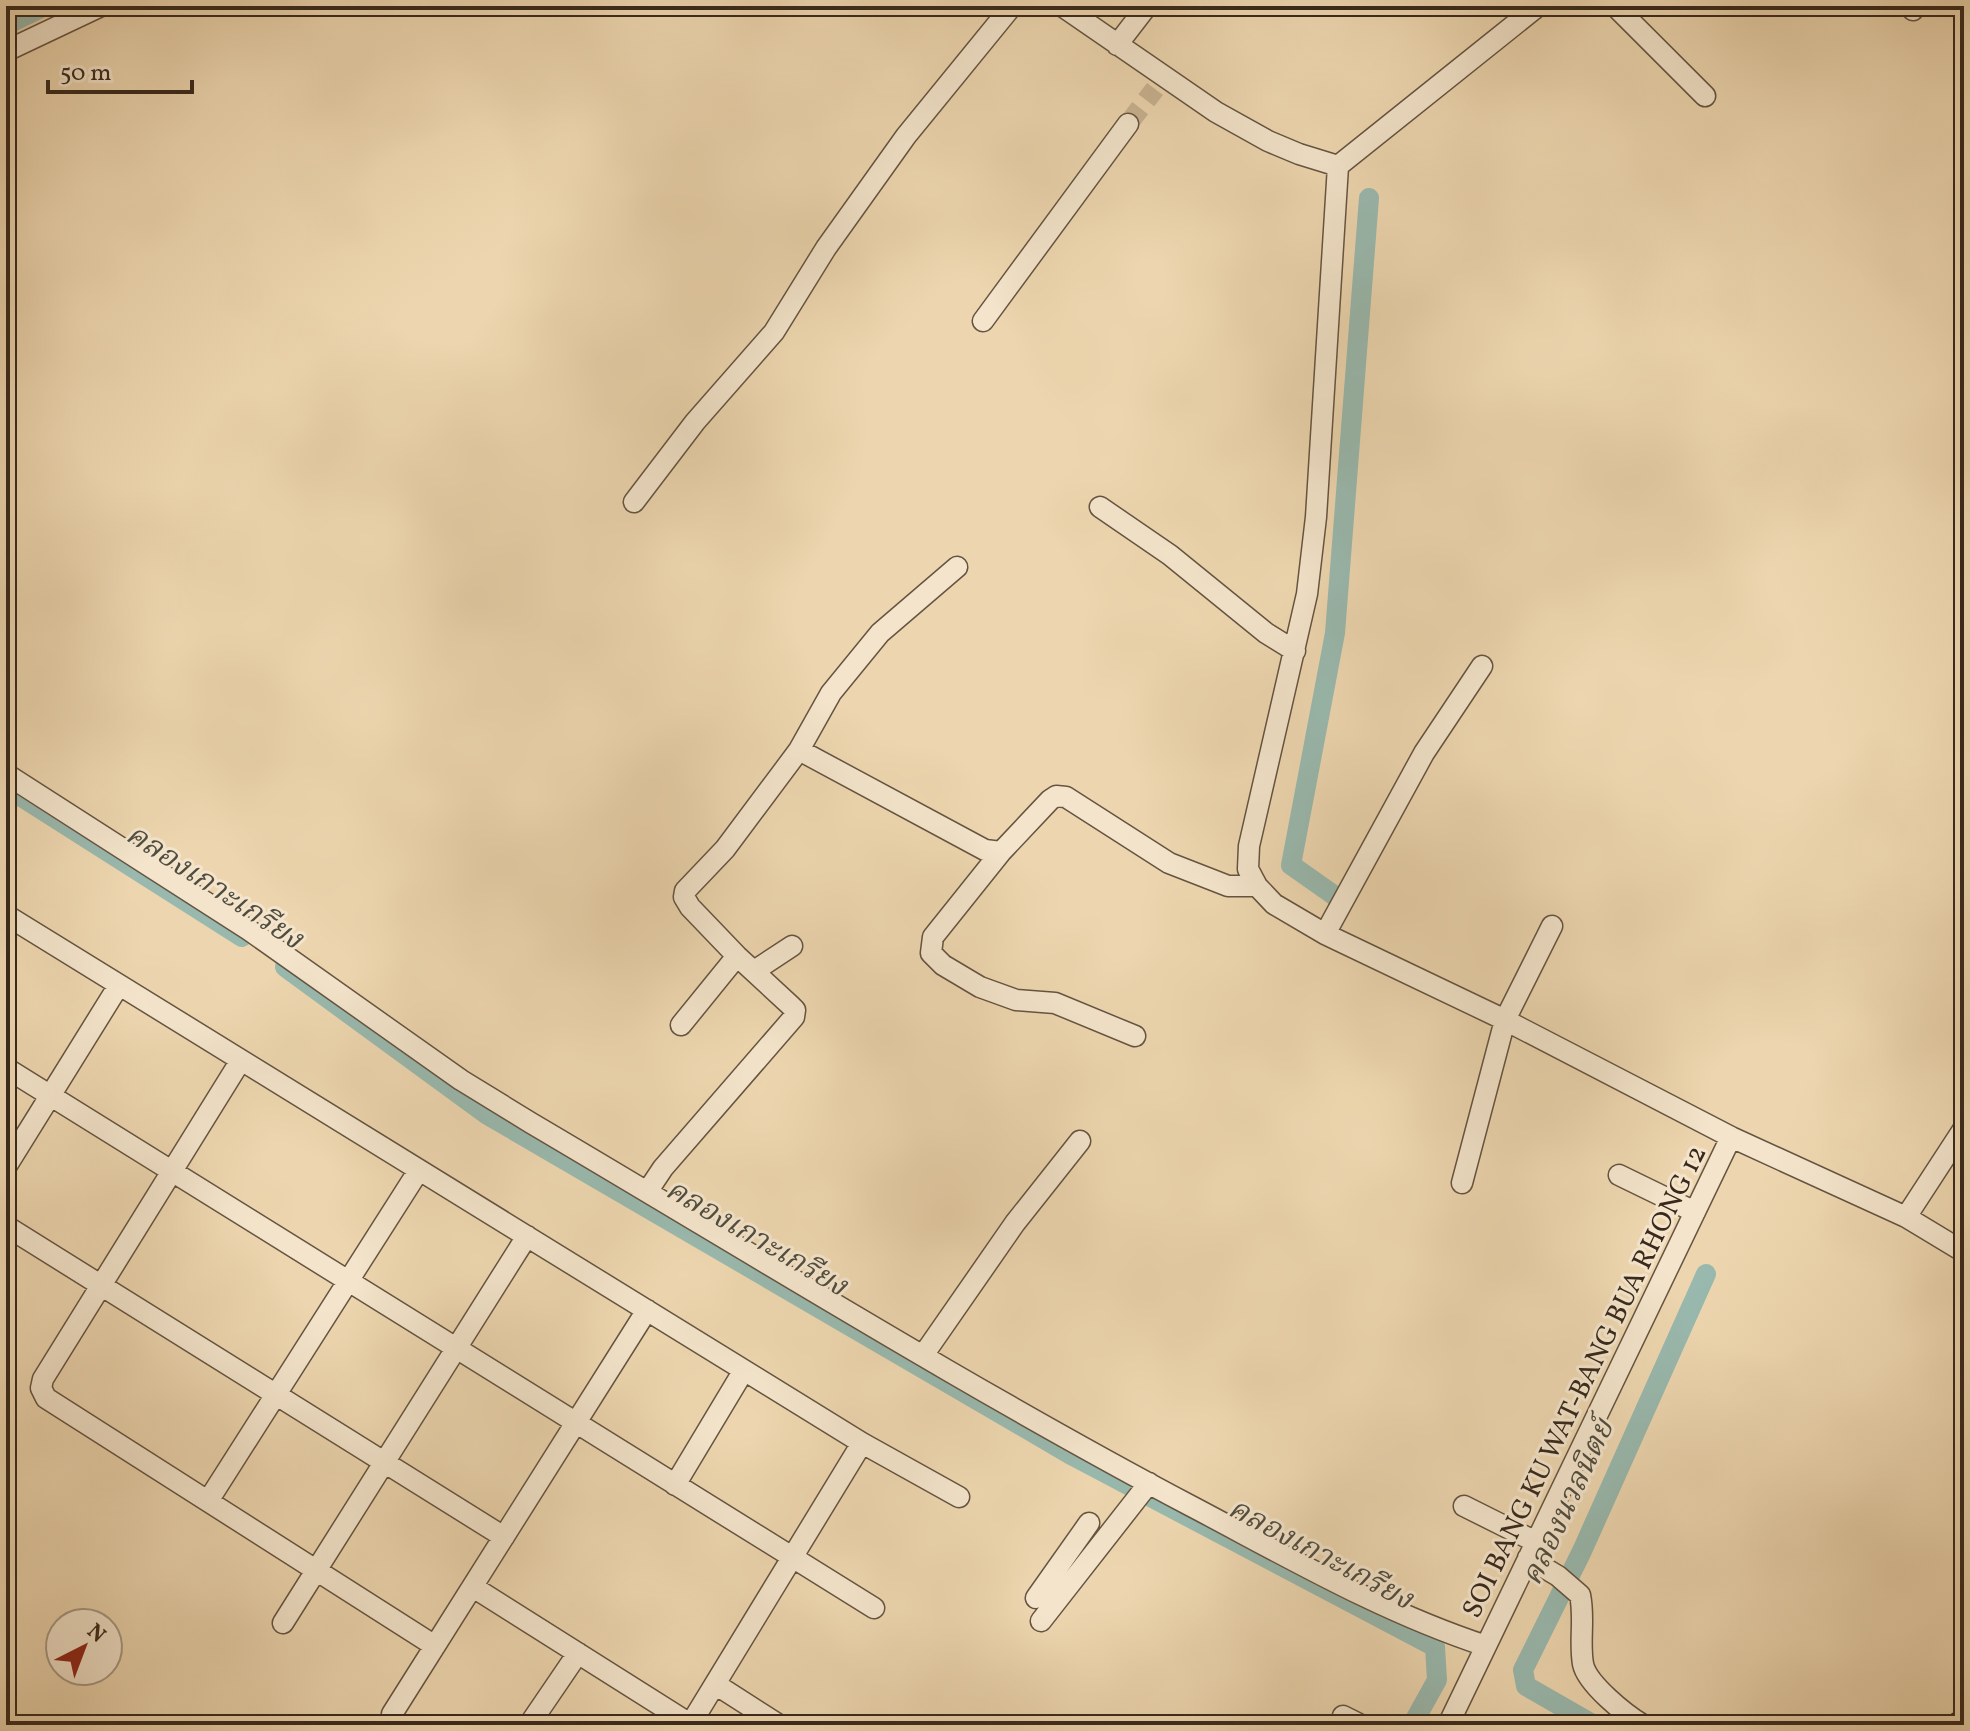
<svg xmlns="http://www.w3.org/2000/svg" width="1970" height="1731" viewBox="0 0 1970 1731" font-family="Vollkorn,'Noto Serif Thai',serif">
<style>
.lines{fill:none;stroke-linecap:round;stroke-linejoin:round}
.canal{stroke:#99b9ae;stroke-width:20}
.minor-tunnel{stroke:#c9b392;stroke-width:20;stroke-dasharray:20 10;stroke-linecap:butt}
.minor-casing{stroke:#655441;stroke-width:23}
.major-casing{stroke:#38291c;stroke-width:29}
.minor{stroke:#f3e4cb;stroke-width:20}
.major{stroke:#e6bb78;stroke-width:26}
.labels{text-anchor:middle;stroke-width:6;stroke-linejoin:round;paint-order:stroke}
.street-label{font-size:28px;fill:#38291c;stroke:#f3e4cb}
.water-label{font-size:30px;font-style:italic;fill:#504d40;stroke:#f3e4cb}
</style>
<rect width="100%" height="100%" fill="#edd6af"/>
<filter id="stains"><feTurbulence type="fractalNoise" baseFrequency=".0025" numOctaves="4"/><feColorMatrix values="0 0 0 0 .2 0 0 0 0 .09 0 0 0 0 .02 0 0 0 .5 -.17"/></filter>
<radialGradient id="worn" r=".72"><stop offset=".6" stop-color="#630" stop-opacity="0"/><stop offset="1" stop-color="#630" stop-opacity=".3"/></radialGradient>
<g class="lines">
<path class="canal" d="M6,25L45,6
M6,787L242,937
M1335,896L1291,865L1335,633L1369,198
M285,967L486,1114L1073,1456L1435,1647L1437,1680L1412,1725
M1594,1725L1526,1686L1523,1670L1582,1551L1706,1274"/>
<path class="minor-tunnel" d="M1128,124L1155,89"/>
<g class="minor-casing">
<path id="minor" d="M1062,6L1216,112L1268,141L1299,154L1338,166
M1615,6L1705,96
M1913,10L1916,6
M1117,45L1147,6
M6,51L101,6
M983,321L1128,124
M634,502L695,422L774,332L826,248L906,136L1012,6
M1100,507L1170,555L1266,633L1295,651
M799,750L985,850L1001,852L1050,800L1056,796L1066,797L1169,863L1228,886H1257
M6,774L249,930L461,1080L531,1123C750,1252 966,1387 1191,1506C1288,1557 1382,1612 1486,1646
M1001,852L933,937L931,953L943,965L980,987L1016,1000L1055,1003L1135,1036
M6,915L862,1443L959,1497
M1325,934L1424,753L1482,666
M754,971L792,946
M681,1025L737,956
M241,1060L43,1379L41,1388L46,1398L435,1646
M6,1068L874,1608
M1731,1137L1906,1217L1964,1252
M6,1167L119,985
M1619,1175L1695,1212
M1462,1183L1505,1020L1552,926
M647,1192L663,1168L794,1017L795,1010L790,1005L737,956L690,907L684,897L685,891L725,849L799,750L831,693L880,633L957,567
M1906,1217L1964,1128
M6,1226L504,1537
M924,1354L1015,1223L1080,1141
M675,1485L744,1370
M208,1501L419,1170
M1464,1506L1536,1542
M1528,1558L1558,1576L1580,1595C1585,1618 1579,1641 1583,1664C1587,1684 1626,1715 1643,1725
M473,1587L690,1724
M1036,1598L1089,1523
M1041,1621L1149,1483
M283,1623L527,1236
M715,1684L779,1725
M392,1714L647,1310
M1343,1716L1361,1725
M529,1725L578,1653
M690,1725L862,1443
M1448,1725L1731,1137L1505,1020L1325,934L1274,904L1257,886L1248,869L1249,846L1307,594L1316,517L1338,166L1538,6"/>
</g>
<g class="major-casing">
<path id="major" d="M1960,1725L1964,1724"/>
</g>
<use href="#minor" class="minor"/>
<use href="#major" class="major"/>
</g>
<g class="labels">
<g class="street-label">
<text transform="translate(1583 1381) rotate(-64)" y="10">SOI BANG KU WAT-BANG BUA RHONG 12</text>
</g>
<g class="water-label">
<text transform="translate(215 886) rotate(33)" y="10">คลองเกาะเกรียง</text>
<text transform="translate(757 1237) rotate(30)" y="10">คลองเกาะเกรียง</text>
<text transform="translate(1567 1502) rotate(-65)" y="10">คลองนวลนิตย์</text>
<text transform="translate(1321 1553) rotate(28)" y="10">คลองเกาะเกรียง</text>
</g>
</g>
<rect width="1970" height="1731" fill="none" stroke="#edd6af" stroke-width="32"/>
<rect x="8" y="8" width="1954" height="1715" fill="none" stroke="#38291c" stroke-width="4"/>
<rect x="16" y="16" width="1938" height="1699" fill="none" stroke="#38291c" stroke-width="2"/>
<g transform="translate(84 1647) rotate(42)"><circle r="38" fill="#f3e4cb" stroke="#a89985" stroke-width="2"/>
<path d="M0-6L14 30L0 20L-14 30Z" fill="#8f2418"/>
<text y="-12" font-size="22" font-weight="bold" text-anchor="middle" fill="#38291c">N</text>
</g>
<path d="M48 80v12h144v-12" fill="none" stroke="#38291c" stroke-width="4"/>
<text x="60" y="80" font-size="24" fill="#38291c" stroke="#f3e4cb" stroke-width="6" paint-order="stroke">50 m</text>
<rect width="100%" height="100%" filter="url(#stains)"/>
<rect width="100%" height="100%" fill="url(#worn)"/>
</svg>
